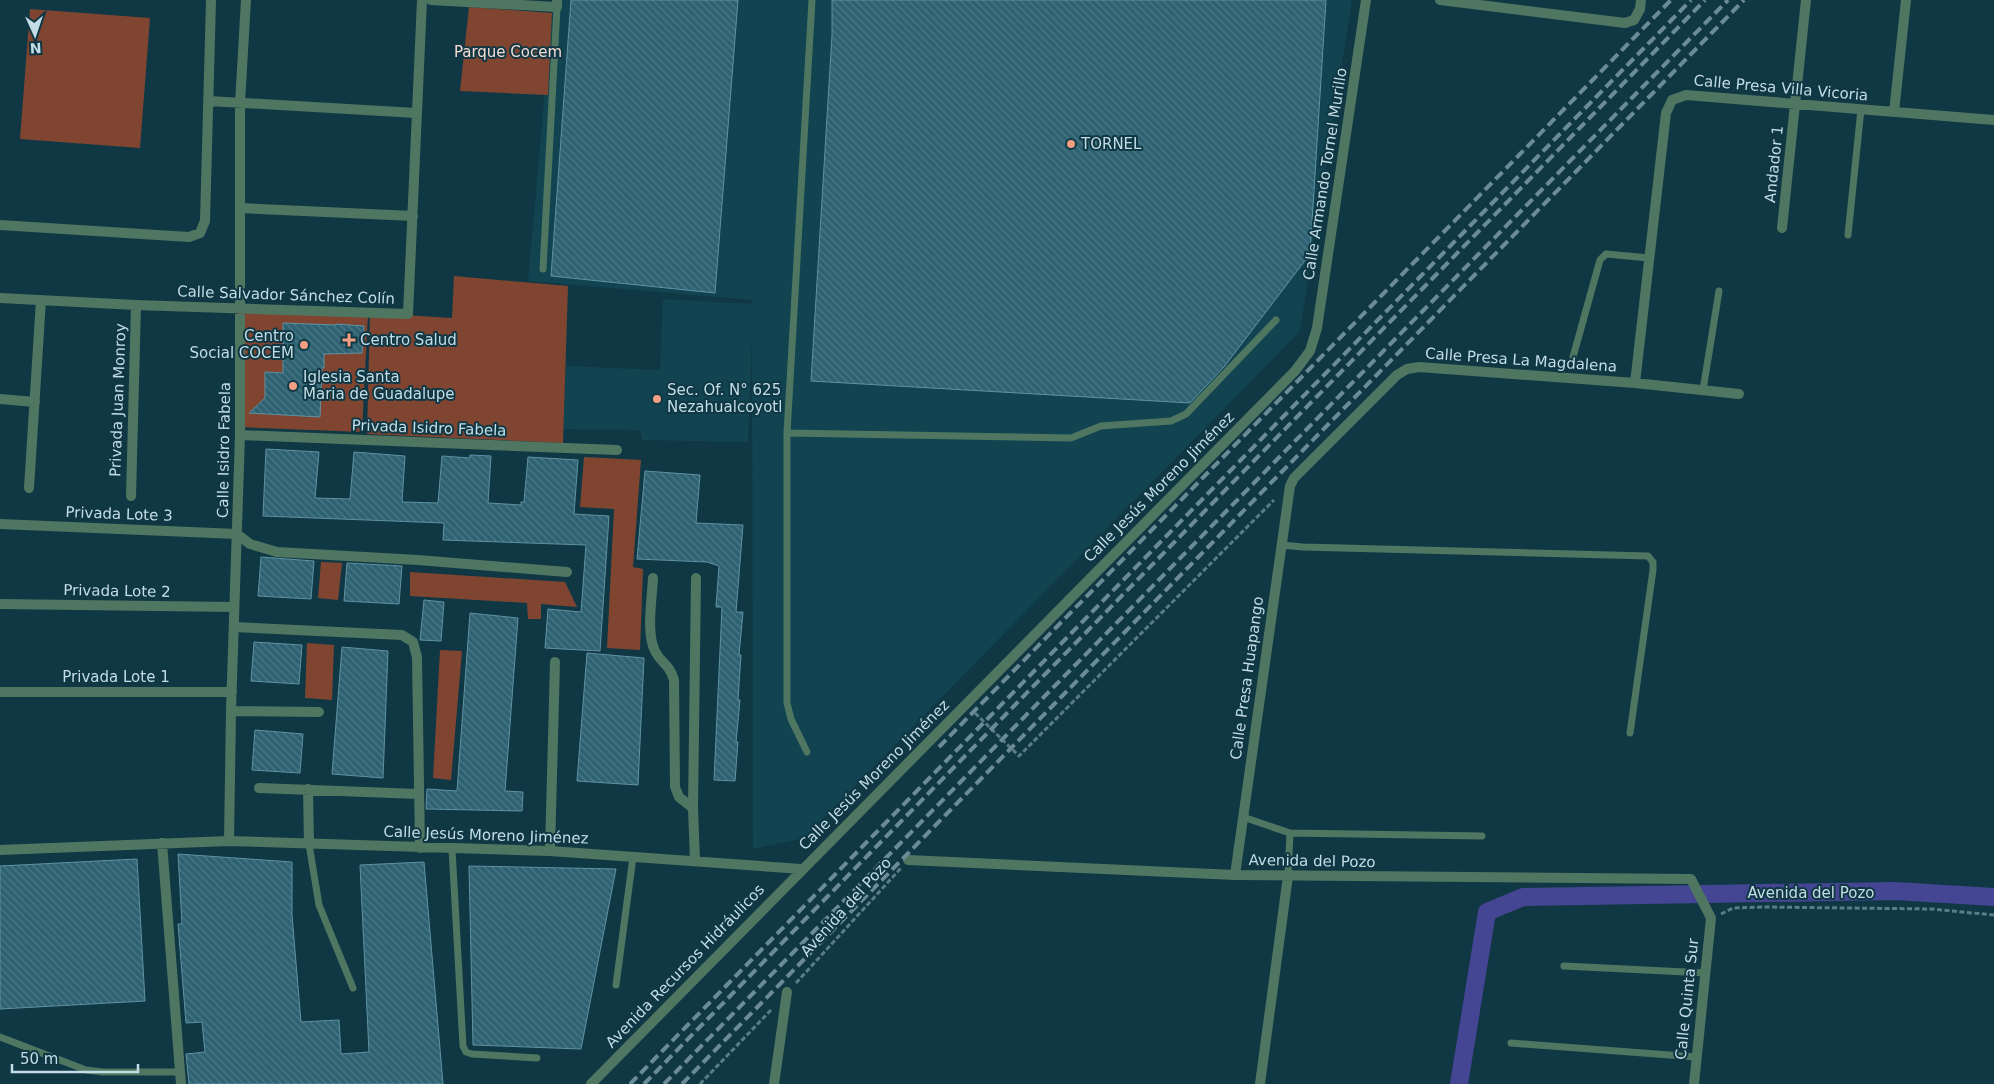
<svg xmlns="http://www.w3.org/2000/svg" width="1994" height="1084" viewBox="0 0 1994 1084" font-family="'DejaVu Sans',sans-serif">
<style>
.built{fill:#114351}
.park{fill:#804531}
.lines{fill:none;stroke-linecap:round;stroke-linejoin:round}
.canal{stroke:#444593;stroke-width:18}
.building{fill:url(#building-back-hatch);stroke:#5f92a3}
.path{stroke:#597c86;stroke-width:3;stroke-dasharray:5 2.5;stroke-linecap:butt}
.service{stroke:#4f7661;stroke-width:7}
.minor{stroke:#4f7661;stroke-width:10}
.rail{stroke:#6b8c96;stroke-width:4;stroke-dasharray:10 5;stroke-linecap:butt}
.poi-dot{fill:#f39f83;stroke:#103844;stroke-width:2}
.labels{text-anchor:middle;stroke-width:4;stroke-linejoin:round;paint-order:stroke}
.park-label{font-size:15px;fill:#f5dbd3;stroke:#103844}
.street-label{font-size:15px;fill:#c3dde6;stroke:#103844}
.poi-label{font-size:15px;fill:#c3dde6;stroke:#103844;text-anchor:start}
</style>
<defs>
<pattern id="building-back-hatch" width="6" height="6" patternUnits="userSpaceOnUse" patternTransform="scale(1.25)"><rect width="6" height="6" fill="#2e6272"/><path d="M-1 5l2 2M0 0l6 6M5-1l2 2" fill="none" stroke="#4b7886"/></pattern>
</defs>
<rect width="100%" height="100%" fill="#103844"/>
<path class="built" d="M553,0H1352L1300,331L804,838L753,849L752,339L748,442L642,440L640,430L563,429L566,366L660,370L663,299L751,304L752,300L528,281Z"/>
<path class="park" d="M469,7L552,13L548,95L460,91Z
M30,9L150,18L140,148L20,139Z
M454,276L568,286L563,443L367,434L370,313L452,318Z
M238,304L368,314L362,432L235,427Z
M584,457L641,460L633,567L643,569L640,650L607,648L614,509L580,507Z
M321,562L342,563L338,600L318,598Z
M410,572L565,582L577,607L541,604V619H528L527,603L410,596Z
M307,643L334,645L332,700L305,698Z
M440,650L462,651L451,780L433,778Z"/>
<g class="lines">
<path class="canal" d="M1459,1084L1487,912L1523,897L1895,891L1994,897"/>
</g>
<path class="building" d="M571,0H738L715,293L551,276Z
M832,0H1326L1310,254L1224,367L1190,403L811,381L832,35Z
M283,323L336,325V324L364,326L362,353L324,354V368H322L320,417L249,413L265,398V372L283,373Z
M266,449L319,452L315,498L350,499L354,452L405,456L402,502L438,503L442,456L470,458V455L491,456L488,503L521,505V502H524L528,457L578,460L574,514L609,516L600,651L545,648L548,609L581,612L586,545L443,540L444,523L263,516Z
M645,471L700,475L696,523L743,525L736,612H743L739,655H741L738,700H740L736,742H738L735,781L714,780L722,607H716L719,566L707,562L637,559Z
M261,557L314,561L311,599L258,596Z
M347,563L402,566L399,604L344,601Z
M424,600L444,602L441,641L420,640Z
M470,613L518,618L505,791L523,792L522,811L426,809L427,789L457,791Z
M254,642L302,645L299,684L251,681Z
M342,647L388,651L383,778L332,774Z
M587,653L644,658L638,785L577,781Z
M255,730L303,734L300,773L252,770Z
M178,854L292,862V915L301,1022L339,1020L341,1054L369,1052L360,865L424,862L443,1084H189L186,1054L205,1052L202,1022L186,1023L178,924H182Z
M137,859L145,1001L0,1009V866Z
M469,866L616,869L581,1049L473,1045Z"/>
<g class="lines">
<path class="path" d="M975,713L1019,756L1274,500
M1721,914L1733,908L1765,907L1931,909L1994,915
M796,983L901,868
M700,1084L771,1010"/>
<path class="service" d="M1848,235L1861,109
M543,269L557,7
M1573,357L1600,260L1606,254L1649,258
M1703,390L1719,291
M787,433L1071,438L1101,426L1171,421L1186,414L1276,320
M1281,545L1303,547L1648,556L1653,562V570L1630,733
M807,752L791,719L787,703V433L812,0
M1243,817L1290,833
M309,844L319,905L353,988
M452,849L463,1046L466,1052L472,1054L537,1058
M1288,876L1290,833L1482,836
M1564,966L1706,973
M616,985L633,857
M0,1037L86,1070L103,1072H180
M1511,1043L1696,1057"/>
<path class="minor" d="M431,0L557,7V0
M1440,0L1625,23L1634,20L1640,9L1641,0
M209,101L416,113
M1894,112L1906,0
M240,208L413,216
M0,225L189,237L200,233L205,221L211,0
M1782,228L1806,0
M0,298L136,305L408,314L422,0
M1635,383L1666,113L1672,100L1686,95L1994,120
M0,399L35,402
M240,435L617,450
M29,488L41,300
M131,496L136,305
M0,524L237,534L250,544L277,552L418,560L567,572
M653,578C652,598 646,634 655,651C661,664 669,663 674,680L675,787L679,797L693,808
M0,604L234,607
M234,627L402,635L413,642L417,657L420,848
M0,692H232
M231,711L319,712
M259,788L418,794
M308,789L309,844
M229,841L231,711L240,435V103L246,0
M162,843L181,1084
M0,850L229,841L550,851L801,869
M550,851L555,662
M908,860L1235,875L1691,879L1711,918L1694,1084
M695,861L693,808L696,578
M1235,875L1290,486L1294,478L1397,375L1407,369L1419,367L1635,383L1739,394
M591,1084L1295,371L1310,351L1317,328L1366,0
M774,1084L787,992
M1260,1084L1288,876"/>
<path class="rail" d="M939,747L1671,0
M630,1084L1691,0
M644,1084L1705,0
M664,1084L1728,0
M682,1084L1744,0"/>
</g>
<g class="poi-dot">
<circle cx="1071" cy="144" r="5"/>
<path d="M346.5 332.5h5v5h5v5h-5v5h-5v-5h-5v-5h5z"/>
<circle cx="304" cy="345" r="5"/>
<circle cx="293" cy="386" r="5"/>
<circle cx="657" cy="399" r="5"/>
</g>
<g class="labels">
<g class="park-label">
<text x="508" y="57">Parque Cocem</text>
</g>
<g class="street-label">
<text transform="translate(1781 88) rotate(5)" y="5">Calle Presa Villa Vicoria</text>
<text transform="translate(1774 164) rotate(-84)" y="5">Andador 1</text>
<text transform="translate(1325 174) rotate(-81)" y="5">Calle Armando Tornel Murillo</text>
<text transform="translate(286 295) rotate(2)" y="5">Calle Salvador Sánchez Colín</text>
<text transform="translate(1521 360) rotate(4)" y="5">Calle Presa La Magdalena</text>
<text transform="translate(118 400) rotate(-88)" y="5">Privada Juan Monroy</text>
<text transform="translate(429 428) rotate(2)" y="5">Privada Isidro Fabela</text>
<text transform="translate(224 450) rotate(-89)" y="5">Calle Isidro Fabela</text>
<text transform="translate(1159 487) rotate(-45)" y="5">Calle Jesús Moreno Jiménez</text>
<text transform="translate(119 514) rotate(2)" y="5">Privada Lote 3</text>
<text transform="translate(117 591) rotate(1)" y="5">Privada Lote 2</text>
<text x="116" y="682">Privada Lote 1</text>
<text transform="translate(1247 678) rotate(-82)" y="5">Calle Presa Huapango</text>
<text transform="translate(874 775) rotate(-45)" y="5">Calle Jesús Moreno Jiménez</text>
<text transform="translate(486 835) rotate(2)" y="5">Calle Jesús Moreno Jiménez</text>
<text transform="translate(1312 861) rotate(1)" y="5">Avenida del Pozo</text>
<text x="1811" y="898">Avenida del Pozo</text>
<text transform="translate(846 907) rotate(-48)" y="5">Avenida del Pozo</text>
<text transform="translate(685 966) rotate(-46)" y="5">Avenida Recursos Hidráulicos</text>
<text transform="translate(1687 999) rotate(-84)" y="5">Calle Quinta Sur</text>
</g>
<g class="poi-label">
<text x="1081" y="149">TORNEL</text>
<text x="294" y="341" text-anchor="end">Centro<tspan x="294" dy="17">Social COCEM</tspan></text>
<text x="360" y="345">Centro Salud</text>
<text x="303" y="382">Iglesia Santa<tspan x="303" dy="17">Maria de Guadalupe</tspan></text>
<text x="667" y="395">Sec. Of. N° 625<tspan x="667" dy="17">Nezahualcoyotl</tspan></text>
</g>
</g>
<g transform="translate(35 35) rotate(177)" stroke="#103844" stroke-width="4" paint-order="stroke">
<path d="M0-4L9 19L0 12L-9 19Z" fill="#c3dde6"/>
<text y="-8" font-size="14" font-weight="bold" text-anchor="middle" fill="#c3dde6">N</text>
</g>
<path d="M12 1064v8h126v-8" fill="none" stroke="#c3dde6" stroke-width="2.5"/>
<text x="20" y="1064" font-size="15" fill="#c3dde6" stroke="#103844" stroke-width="4" paint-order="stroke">50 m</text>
</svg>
